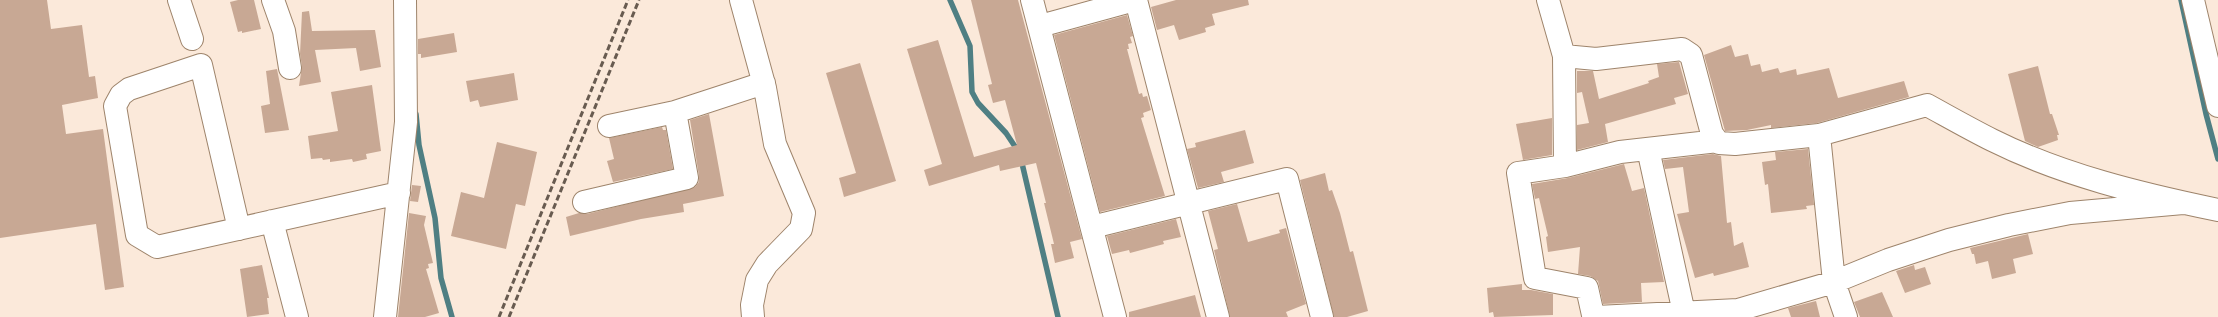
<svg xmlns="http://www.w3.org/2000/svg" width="2218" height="317" viewBox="0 0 2218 317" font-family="Signika,sans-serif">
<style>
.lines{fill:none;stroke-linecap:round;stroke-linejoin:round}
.stream{stroke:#4f7f83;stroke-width:5.5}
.building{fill:#c8a894}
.minor-casing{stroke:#9e846b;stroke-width:24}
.minor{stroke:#fff;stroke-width:22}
.rail{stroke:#685b50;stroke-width:3;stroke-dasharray:6 3;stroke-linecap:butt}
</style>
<rect width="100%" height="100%" fill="#fbe9da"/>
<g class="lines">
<path class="stream" d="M950,0L970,46L972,92L978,103L1006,133L1018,151
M2181,0L2206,114L2218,159
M416,114L419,145L435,218L441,278L452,317
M1021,159L1058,317"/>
</g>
<path class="building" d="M0,0H47L51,29L82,25L89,77L95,76L98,98L62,105L66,134L103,129L124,287L105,290L96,224L0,238Z
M238,0H254L261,29L242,33V31L238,32L230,2Z
M971,0H1018L1082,239L1070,242L1074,258L1055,263L1051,244H1054L1044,203H1046L1036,163L1000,171L999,165L929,186L924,170L942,164L907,49L938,40L974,157L1017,145L1005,100L993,103L988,85L992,84Z
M1176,0H1248L1249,5L1212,14L1215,25L1205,28L1206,32L1179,40L1174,25L1157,30L1151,7Z
M309,11L312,31L375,30L381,67L360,71L356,48L315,50L321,82L299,86L302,66L300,54L302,12Z
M1127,15L1133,36L1130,37L1132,43L1128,44L1129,49H1127L1139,94L1142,93L1143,97L1147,96L1151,110L1143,113L1144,117L1141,118L1165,196L1100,212L1054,35Z
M454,33L457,52L421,58V54H418V39Z
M1731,45L1735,57L1748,54L1751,66L1760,64L1762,72L1778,68L1780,73L1796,69L1797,75L1829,68L1838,98L1904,81L1909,97L1817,123L1771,128V125L1747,130L1725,131L1704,55Z
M1679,62L1688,94L1674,98L1676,104L1605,124L1608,142L1577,150V125L1589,123L1582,92L1577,93V71H1593L1599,99L1649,83L1648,81L1659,77L1657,64Z
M860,63L896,181L844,197L839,178L856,173L826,73Z
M2038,66L2050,114H2052L2059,135H2057L2058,140L2038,147L2025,141L2008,74Z
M277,69L289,130L265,133L261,106L270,104L266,71Z
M514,73L518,100L480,107L478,100L470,102L466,81Z
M372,85L381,151L366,154L367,159L353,162L352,159L330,162V159L323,160L322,158L311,159L308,136L338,131L331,92Z
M709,114L724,196L683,204L684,212L641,219L570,236L566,217L579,213L587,214L695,187L699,182V176L690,120Z
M1552,118V155L1523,160L1516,124Z
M662,127L663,130H666L673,169L613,182L607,161L614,159L609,138Z
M1245,130L1254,163L1221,172L1224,182L1198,188L1187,149L1196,147L1195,143Z
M497,142L537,152L525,206L516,204L506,249L451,236L461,192L484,198Z
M1808,149L1814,205L1806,206L1807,209L1771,213L1768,184L1765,185L1762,162L1776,160L1775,152Z
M1713,154L1721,156L1727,223L1731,222L1734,246L1743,242L1749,267L1714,276L1713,273L1695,278L1677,214L1689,212L1683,167L1665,169L1663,160Z
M1624,164L1632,191L1644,188L1664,282L1641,283L1642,302L1603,304L1598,281L1590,276L1578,274L1580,247L1548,252L1546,237L1548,236L1539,198L1535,199L1532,184L1568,178Z
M1325,173L1329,191L1332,190L1340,213L1350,252L1353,251L1368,311L1347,317H1334L1300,180Z
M412,185L421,186L418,202L410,201Z
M1237,204L1248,242L1280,233L1279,230L1286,228L1306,304L1286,312L1288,317H1230L1214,250L1218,249L1208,211Z
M409,213L426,216L424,225L433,263L428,264L429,268L426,269L439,313L425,317H398Z
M1176,219L1181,237L1163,241L1164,244L1130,253L1129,250L1112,254L1107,236Z
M2028,234L2033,254L2013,259L2016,273L1992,279L1988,261L1976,264L1974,254H1972L1970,248Z
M262,265L269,298H267L269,314L247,317L240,269Z
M1914,265L1915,270L1925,267L1931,284L1905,293L1896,271Z
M1522,284V290H1531L1553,294V315L1494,317L1493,312L1489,313L1487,288Z
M1882,292L1893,317H1860L1854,302Z
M1195,295L1201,317H1129V312Z
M1816,301L1820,317H1791L1788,308Z"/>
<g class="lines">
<g class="minor-casing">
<path id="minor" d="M179,0L192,39
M273,0L284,31L290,68
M741,0L765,88L775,144L804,213L801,229L767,264L757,280L752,305L753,317
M1032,0L1115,317
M1136,0L1218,317
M1548,0L1564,56L1596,59L1682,49L1691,55L1712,134L1719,143L1735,144L1819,135L1927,105C1949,117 1970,129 1992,140C2062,175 2141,194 2218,210
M2193,0L2218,106
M1040,26L1135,0
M1564,56L1565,166
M609,126L675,112L764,83
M1819,135L1834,282L1846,317
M1718,141L1620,152L1565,166L1518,173L1535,278L1587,288L1593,315L1597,317L1738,310L1834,282L1888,260L1949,240L2009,225L2070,213L2183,203
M1648,149L1684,313
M584,202L687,178L675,112
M272,221L297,317
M1092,227L1287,179L1322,317
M239,229L201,65L129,89L121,95L115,106L137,235L157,247L399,193
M385,317L406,122L405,0"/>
</g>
<use href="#minor" class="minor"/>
<path class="rail" d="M499,317L628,0
M509,317L639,0"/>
</g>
</svg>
